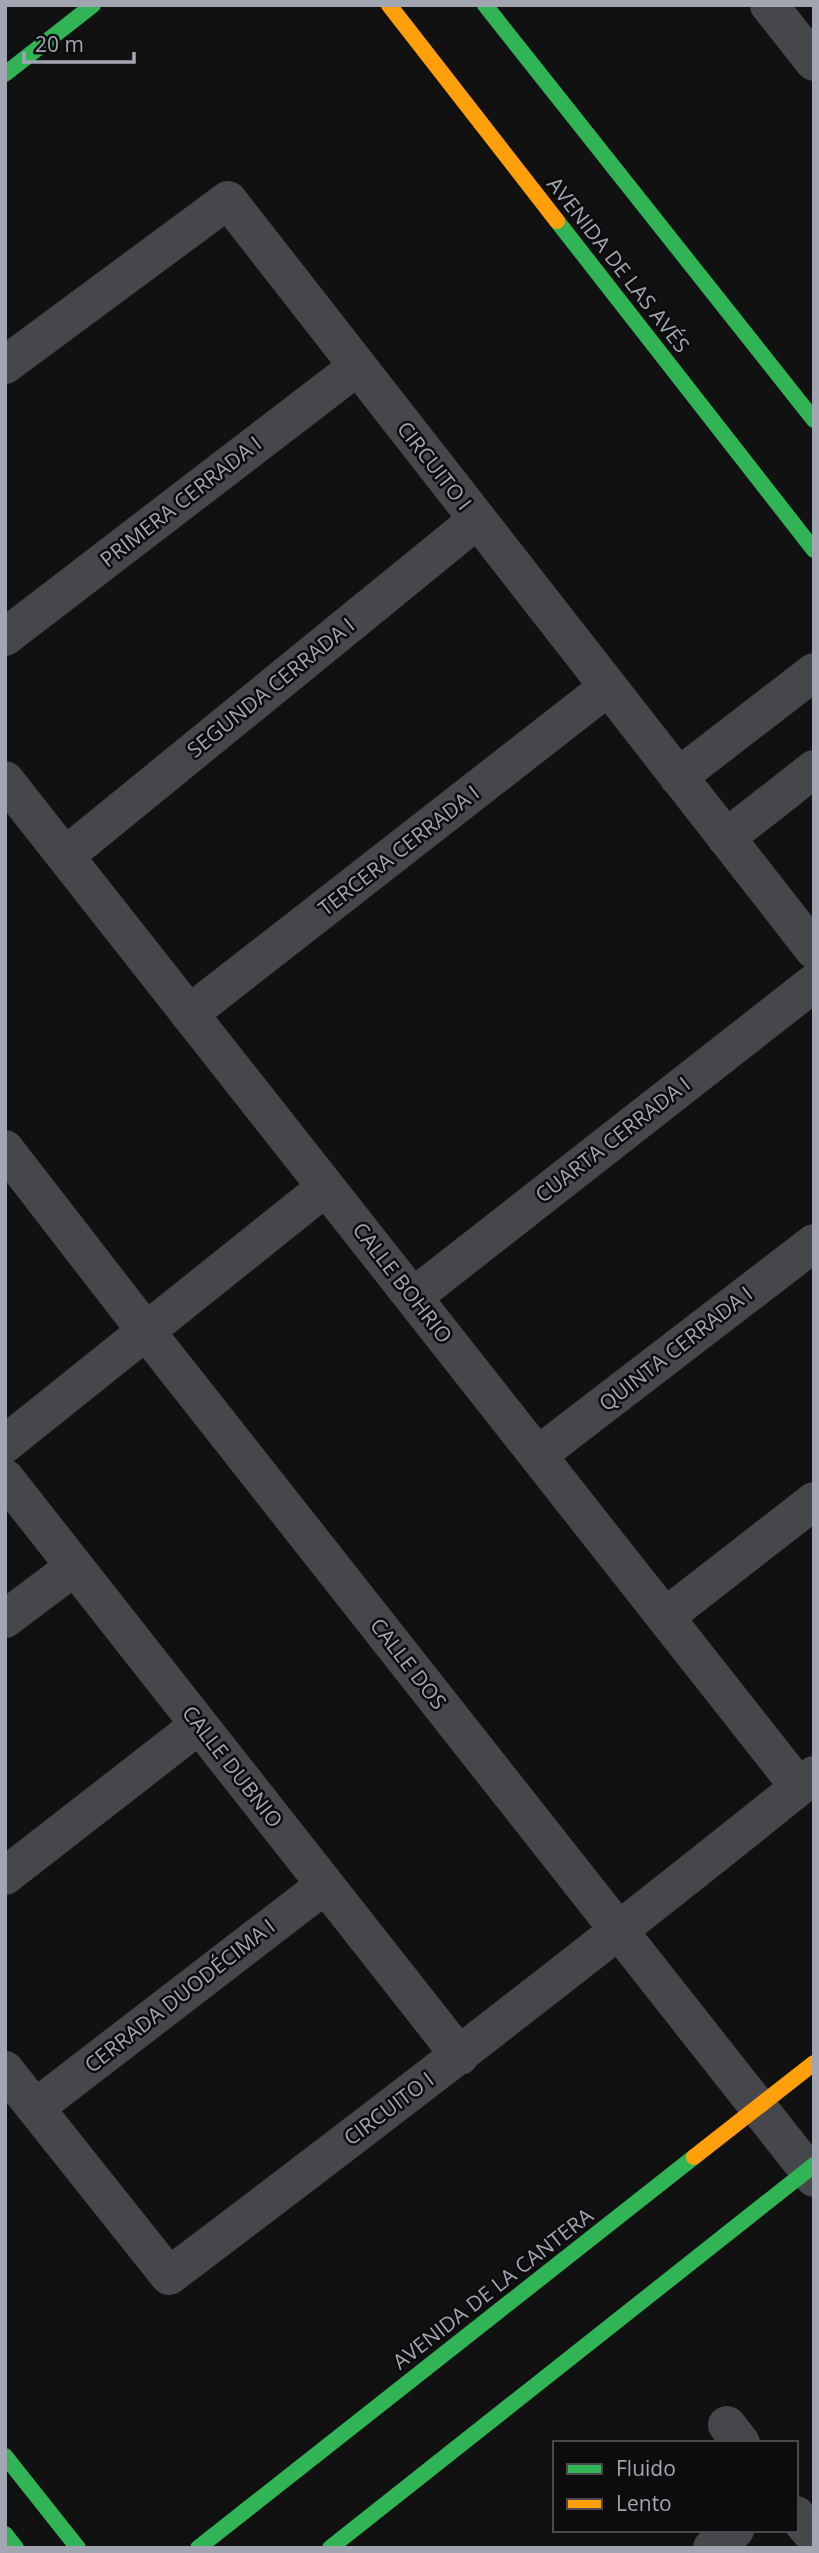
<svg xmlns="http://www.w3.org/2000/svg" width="819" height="2553" viewBox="0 0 819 2553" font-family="'Open Sans',sans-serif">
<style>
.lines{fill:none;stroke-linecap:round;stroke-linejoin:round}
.street{stroke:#46474a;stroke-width:38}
.fast{stroke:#30b455;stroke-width:16}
.slow{stroke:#ff9f0a;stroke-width:16}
.labels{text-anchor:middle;stroke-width:5;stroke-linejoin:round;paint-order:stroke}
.street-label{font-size:21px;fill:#a2a5b2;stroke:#0c0c0d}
</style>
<rect width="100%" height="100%" fill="#111"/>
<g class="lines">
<path class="street" d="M769,5L814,62
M5,365L228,200L814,950
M5,637L357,367
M678,777L814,672
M5,780L799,1787
M726,838L814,769
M65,856L477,520
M189,1014L608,687
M5,1149L145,1330L814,2178
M413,1297L814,983
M5,1444L326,1187
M538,1455L814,1243
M5,1478L460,2056
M665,1617L814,1501
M5,1619L74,1567
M5,1876L199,1725
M5,2070L169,2276C386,2112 602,1946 814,1775
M35,2108L325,1885
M727,2425L741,2443
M796,2515L814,2536
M712,2548L735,2530"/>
<path class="fast" d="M485,5L814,420
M5,74L93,5
M557,221L814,550
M5,2456L78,2548
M5,2534L16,2548
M198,2548L694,2157
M330,2548L814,2165"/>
<path class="slow" d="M389,5L557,221
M694,2157L814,2063"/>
</g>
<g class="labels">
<g class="street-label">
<text transform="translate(618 265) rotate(52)" y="7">AVENIDA DE LAS AVÉS</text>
<text transform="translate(434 466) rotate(52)" y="7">CIRCUITO I</text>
<text transform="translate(181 502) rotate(-38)" y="7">PRIMERA CERRADA I</text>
<text transform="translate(271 688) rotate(-39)" y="7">SEGUNDA CERRADA I</text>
<text transform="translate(399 851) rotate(-38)" y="7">TERCERA CERRADA I</text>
<text transform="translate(613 1140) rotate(-38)" y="7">CUARTA CERRADA I</text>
<text transform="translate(402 1283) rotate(52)" y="7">CALLE BOHRIO</text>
<text transform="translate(676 1349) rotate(-38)" y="7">QUINTA CERRADA I</text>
<text transform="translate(408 1664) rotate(52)" y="7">CALLE DOS</text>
<text transform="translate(232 1767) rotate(52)" y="7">CALLE DUBNIO</text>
<text transform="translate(180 1996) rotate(-38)" y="7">CERRADA DUODÉCIMA I</text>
<text transform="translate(389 2109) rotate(-37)" y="7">CIRCUITO I</text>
<text transform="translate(493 2289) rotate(-38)" y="7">AVENIDA DE LA CANTERA</text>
</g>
</g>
<rect width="819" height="2553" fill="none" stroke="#a2a5b2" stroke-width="14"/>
<rect x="553" y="2441" width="245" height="91" fill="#0c0c0d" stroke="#48494f" stroke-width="2"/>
<rect x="567" y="2464" width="35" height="10" fill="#30b455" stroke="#48494f" stroke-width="2"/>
<text x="616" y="2476" font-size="21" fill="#a2a5b2">Fluido</text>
<rect x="567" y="2499" width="35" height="10" fill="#ff9f0a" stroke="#48494f" stroke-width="2"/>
<text x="616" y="2511" font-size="21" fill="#a2a5b2">Lento</text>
<path d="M24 52v10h110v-10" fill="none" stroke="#a2a5b2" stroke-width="3.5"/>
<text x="35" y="52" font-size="21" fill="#a2a5b2" stroke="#0c0c0d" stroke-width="5" paint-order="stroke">20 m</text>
</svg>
